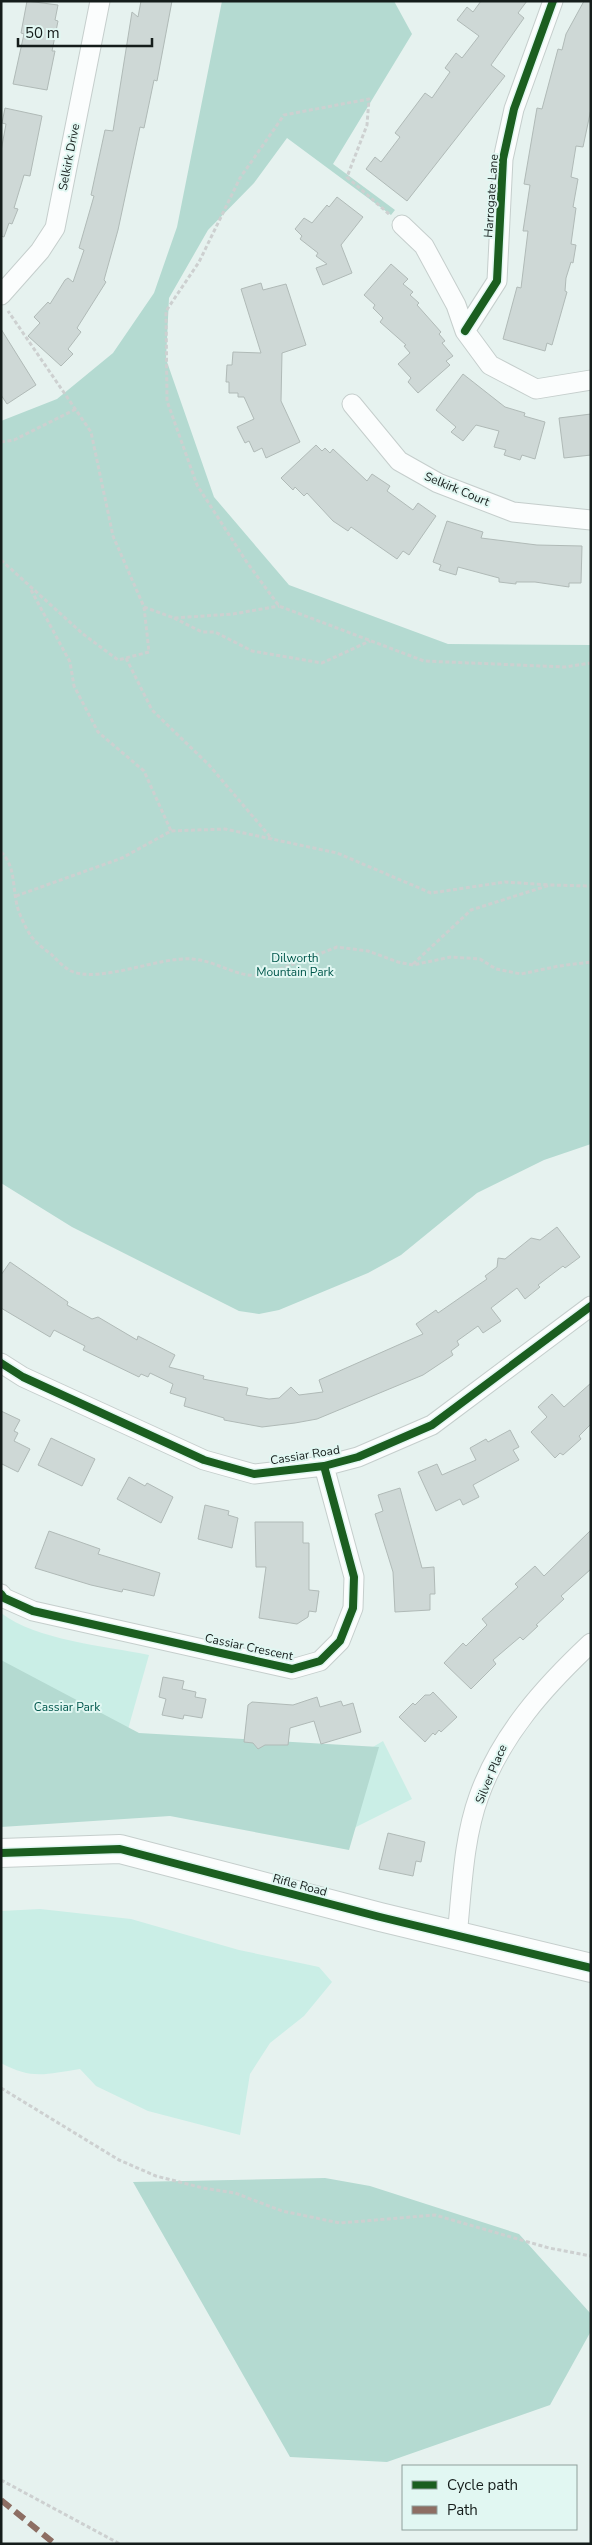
<svg xmlns="http://www.w3.org/2000/svg" width="592" height="2545" viewBox="0 0 592 2545" font-family="'Nunito Sans',sans-serif">
<style>
.green{fill:#caeee6}
.forest{fill:#b4dad1}
.building{fill:#ced8d6;stroke:#b0bab7}
.lines{fill:none;stroke-linecap:round;stroke-linejoin:round}
.street-casing{stroke:#c5cecc;stroke-width:21}
.secondary-casing{stroke:#c5cecc;stroke-width:30}
.path{stroke:#cdd0d0;stroke-width:3;stroke-dasharray:4 2.5;stroke-linecap:butt}
.street{stroke:#fbfdfd;stroke-width:19}
.secondary{stroke:#fbfdfd;stroke-width:28}
.quiet{stroke:#8d6e63;stroke-width:6;stroke-dasharray:12 6;stroke-linecap:butt}
.cycleway-casing{stroke:#e1f7f2;stroke-width:11}
.cycleway{stroke:#1b5e20;stroke-width:8}
.labels{text-anchor:middle;stroke-width:4;stroke-linejoin:round;paint-order:stroke}
.street-label{font-size:12px;fill:#151d1b;stroke:#e1f7f2}
.park-label{font-size:12px;fill:#00574c;stroke:#e1f7f2}
</style>
<rect width="100%" height="100%" fill="#e6f2ef"/>
<path class="green" d="M1,1613C36,1640 105,1646 149,1655L121,1754L304,1788L383,1741L412,1799L326,1842L213,1817L1,1805Z
M40,1909L131,1919L239,1950L319,1967L332,1982L304,2016L270,2043L250,2074L240,2135L148,2111L96,2086L80,2069C46,2074 32,2080 1,2063V1911Z"/>
<path class="forest" d="M222,1H394L412,34L333,164L395,210L391,215L287,138L254,183L208,230L169,298L166,359L214,497L289,585L448,644L591,645V1144L544,1160L477,1193L401,1255L368,1273L279,1310L259,1314L239,1311L72,1227L1,1183V421L57,399L113,353L154,293L177,227Z
M1,1660L139,1733L379,1747L349,1850L170,1816L1,1827Z
M325,2178L370,2186L519,2234L591,2314V2331L550,2405L387,2462L290,2457L133,2182Z"/>
<path class="building" d="M27,1L58,5L55,20L58,21L52,51H55L47,90L13,84L24,34L21,33Z
M141,1H172L157,81L154,80L144,128L140,127L118,230L104,280L106,282L77,328L81,332L68,349L73,354L61,366L28,336L40,323L34,317L48,302L50,304L65,280L68,278L73,282L84,250L79,248L94,196L91,195L105,130L113,131L132,12L138,17Z
M481,1H527L518,13L524,18L491,65L505,76L407,201L366,169L375,157L381,162L400,137L395,133L425,93L432,98L450,72L445,68L456,53L462,58L479,36L457,20L467,7L473,12Z
M584,1H591V109L583,147L576,146L571,177L578,179L573,207L576,208L571,244L576,245L573,263L571,262L566,278L565,291L567,292L552,345L547,343L545,351L503,339L517,287L521,288L528,231H523L530,185L524,184L537,108L542,109L558,49L562,50L566,34Z
M5,108L42,116L30,176L24,175L14,208L18,209L12,224L9,223L4,237L1,236V151L6,124L2,123Z
M337,197L363,217L341,245L352,273L323,285L316,268L327,264L316,256L318,253L300,239L302,236L295,229L304,218L312,223L327,205L329,207Z
M391,264L408,279L403,284L413,292L410,295L419,303L417,305L441,332L439,334L445,341L442,343L453,356L446,361L450,365L418,393L408,382L411,378L398,364L410,353L404,346L406,345L380,322L383,318L373,308L375,305L364,295Z
M261,283L263,290L286,284L306,345L282,353L281,401L300,442L266,458L262,448L254,452L249,441L245,443L237,427L254,419L244,397H238V393H229V382H226L227,365H232L233,352L261,353L241,289Z
M1,329L36,385L7,404L1,395Z
M463,374L505,407L525,413L524,416L545,422L535,459L522,455L520,460L504,455L506,450L494,447L499,431L476,425L463,441L451,432L456,427L436,410Z
M591,414V455L564,458L559,418Z
M316,445L322,451L325,448L330,453L333,449L367,481L372,474L390,486L387,491L413,510L418,503L436,516L409,555L403,551L397,559L351,527L348,531L333,521L307,493L304,496L295,487L293,490L281,478Z
M447,521L483,532L481,538L537,545L582,546L581,583H569V587L535,582H516V584L499,582V578L458,567L456,575L439,570L441,565L433,562Z
M557,1227L580,1257L565,1268L563,1266L538,1285L540,1287L525,1299L517,1288L491,1308L501,1321L483,1333L478,1326L457,1341L459,1345L451,1351L453,1355L423,1375L317,1419L295,1423L262,1427L224,1420V1418L184,1406L186,1398L170,1393L173,1384L150,1373L148,1377L141,1374L139,1377L83,1350L85,1346L54,1330L50,1337L1,1308V1275L10,1262L68,1302L67,1305L92,1319L98,1317L137,1340L138,1336L175,1355L169,1367L204,1376L203,1379L248,1388L246,1395L269,1399L279,1398L291,1387L299,1395L323,1392L319,1380L423,1334L416,1324L436,1310L438,1313L487,1279L485,1276L497,1267L498,1258L505,1259L531,1238L540,1240Z
M591,1383V1424L579,1436L581,1439L563,1455L560,1453L555,1458L531,1432L547,1417L538,1407L552,1394L564,1407Z
M1,1411L20,1420L14,1431L18,1433L14,1441L30,1449L18,1472L2,1464L1,1466Z
M510,1430L519,1447L513,1450L519,1460L473,1485L479,1497L463,1505L460,1499L436,1511L418,1472L437,1464L442,1475L476,1460L470,1448L486,1439L488,1442Z
M51,1438L95,1459L82,1486L38,1465Z
M129,1477L145,1486L147,1483L173,1497L161,1523L117,1499Z
M400,1488L422,1568L434,1567L435,1594H430V1610L395,1612L393,1572L375,1514L383,1511L378,1495Z
M205,1505L229,1511L228,1515L238,1518L232,1548L198,1539Z
M255,1522H303V1543H309V1590L319,1591L316,1612L309,1611L308,1617L297,1624L259,1618L266,1567H256Z
M591,1530V1569L561,1596L564,1599L536,1625L538,1626L523,1640L520,1637L493,1660L496,1664L471,1689L444,1663L463,1643L466,1646L487,1625L482,1619L518,1587L515,1584L535,1566L544,1576Z
M49,1531L100,1549L98,1554L160,1573L154,1596L123,1589L122,1592L91,1585L35,1568Z
M163,1677L184,1681L182,1689L196,1692L195,1697L206,1699L202,1718L184,1715L183,1719L162,1715L166,1699L159,1697Z
M433,1692L457,1717L441,1732L439,1730L435,1735L433,1733L425,1742L399,1717L413,1703L415,1705L425,1695H430Z
M317,1697L320,1707L341,1701L343,1706L353,1703L361,1732L321,1744L314,1721L290,1728L288,1745H265L258,1749L253,1743L244,1742L248,1705L252,1702L293,1705Z
M388,1833L425,1842L421,1862L416,1861L413,1876L379,1869Z"/>
<g class="lines">
<g class="street-casing">
<path id="street" d="M402,225L424,246L456,305L465,331L490,365L536,389L591,380
M1,295L40,251L55,228L100,1
M465,331L497,281L503,159L514,109L553,1
M352,404L399,461L438,483L513,512L591,520
M1,1363L23,1377L204,1460L254,1474L324,1466L358,1457L432,1425L591,1306
M1,1594L4,1598L33,1611L292,1669L320,1661L340,1641L353,1608L354,1577L324,1466
M457,1936C462,1890 463,1840 479,1796C501,1735 544,1687 591,1643"/>
</g>
<g class="secondary-casing">
<path id="secondary" d="M1,1853L120,1849L380,1917L591,1968"/>
</g>
<path class="path" d="M389,214L347,177L367,125L369,99L284,115L240,178L199,262L166,311L167,401L197,485L246,561L279,606L424,661L565,667L591,663
M1,442L14,440L76,409
M1,560L83,634L118,660L149,652L144,607L113,536L91,432L8,311
M31,590L70,662L74,686L98,732L144,771L171,831
M144,607L174,618L233,614L279,606
M174,618L202,632H215L252,651L322,663L370,641
M126,658L152,710L209,765L272,839
M1,852C16,867 12,885 17,905C19,914 26,929 31,936C36,943 44,949 51,954C57,960 63,967 71,971C99,984 161,956 192,959C219,961 236,979 265,975L337,947L368,951L398,962L413,965L451,957L480,959L496,969L521,974L559,966L591,962
M16,896L122,858L171,831L225,829L337,853L431,893L505,882L550,885
M413,964L471,910L550,885L591,886
M1,2088L119,2160L156,2176L203,2188L235,2193L282,2211L340,2223L435,2215L549,2248L591,2256
M1,2480L120,2544"/>
<use href="#street" class="street"/>
<use href="#secondary" class="secondary"/>
<path class="quiet" d="M1,2500L55,2544"/>
<g class="cycleway-casing">
<path id="cycleway" d="M465,331L497,281L503,159L514,109L553,1
M1,1363L23,1377L204,1460L254,1474L324,1466L358,1457L432,1425L591,1306
M1,1594L4,1598L33,1611L292,1669L320,1661L340,1641L353,1608L354,1577L324,1466
M1,1853L120,1849L380,1917L591,1968"/>
</g>
<use href="#cycleway" class="cycleway"/>
</g>
<g class="labels">
<g class="street-label">
<text transform="translate(69 157) rotate(-79)" y="4">Selkirk Drive</text>
<text transform="translate(491 196) rotate(-86)" y="4">Harrogate Lane</text>
<text transform="translate(457 489) rotate(23)" y="4">Selkirk Court</text>
<text transform="translate(305 1455) rotate(-9)" y="4">Cassiar Road</text>
<text transform="translate(249 1647) rotate(12)" y="4">Cassiar Crescent</text>
<text transform="translate(491 1774) rotate(-67)" y="4">Silver Place</text>
<text transform="translate(300 1885) rotate(15)" y="4">Rifle Road</text>
</g>
<g class="park-label">
<text x="295" y="962">Dilworth<tspan x="295" dy="14">Mountain Park</tspan></text>
<text x="67" y="1711">Cassiar Park</text>
</g>
</g>
<rect width="592" height="2545" fill="none" stroke="#151d1b" stroke-width="5"/>
<rect x="402" y="2465" width="175" height="65" fill="#e1f7f2" stroke="#8fa09c"/>
<rect x="412" y="2481" width="25" height="8" fill="#1b5e20" stroke="#8fa09c"/>
<text x="447" y="2490" font-size="15" fill="#151d1b">Cycle path</text>
<rect x="412" y="2506" width="25" height="8" fill="#8d6e63" stroke="#8fa09c"/>
<text x="447" y="2515" font-size="15" fill="#151d1b">Path</text>
<path d="M18 38v8h134v-8" fill="none" stroke="#151d1b" stroke-width="2.5"/>
<text x="25" y="38" font-size="15" fill="#151d1b" stroke="#e1f7f2" stroke-width="4" paint-order="stroke">50 m</text>
</svg>
